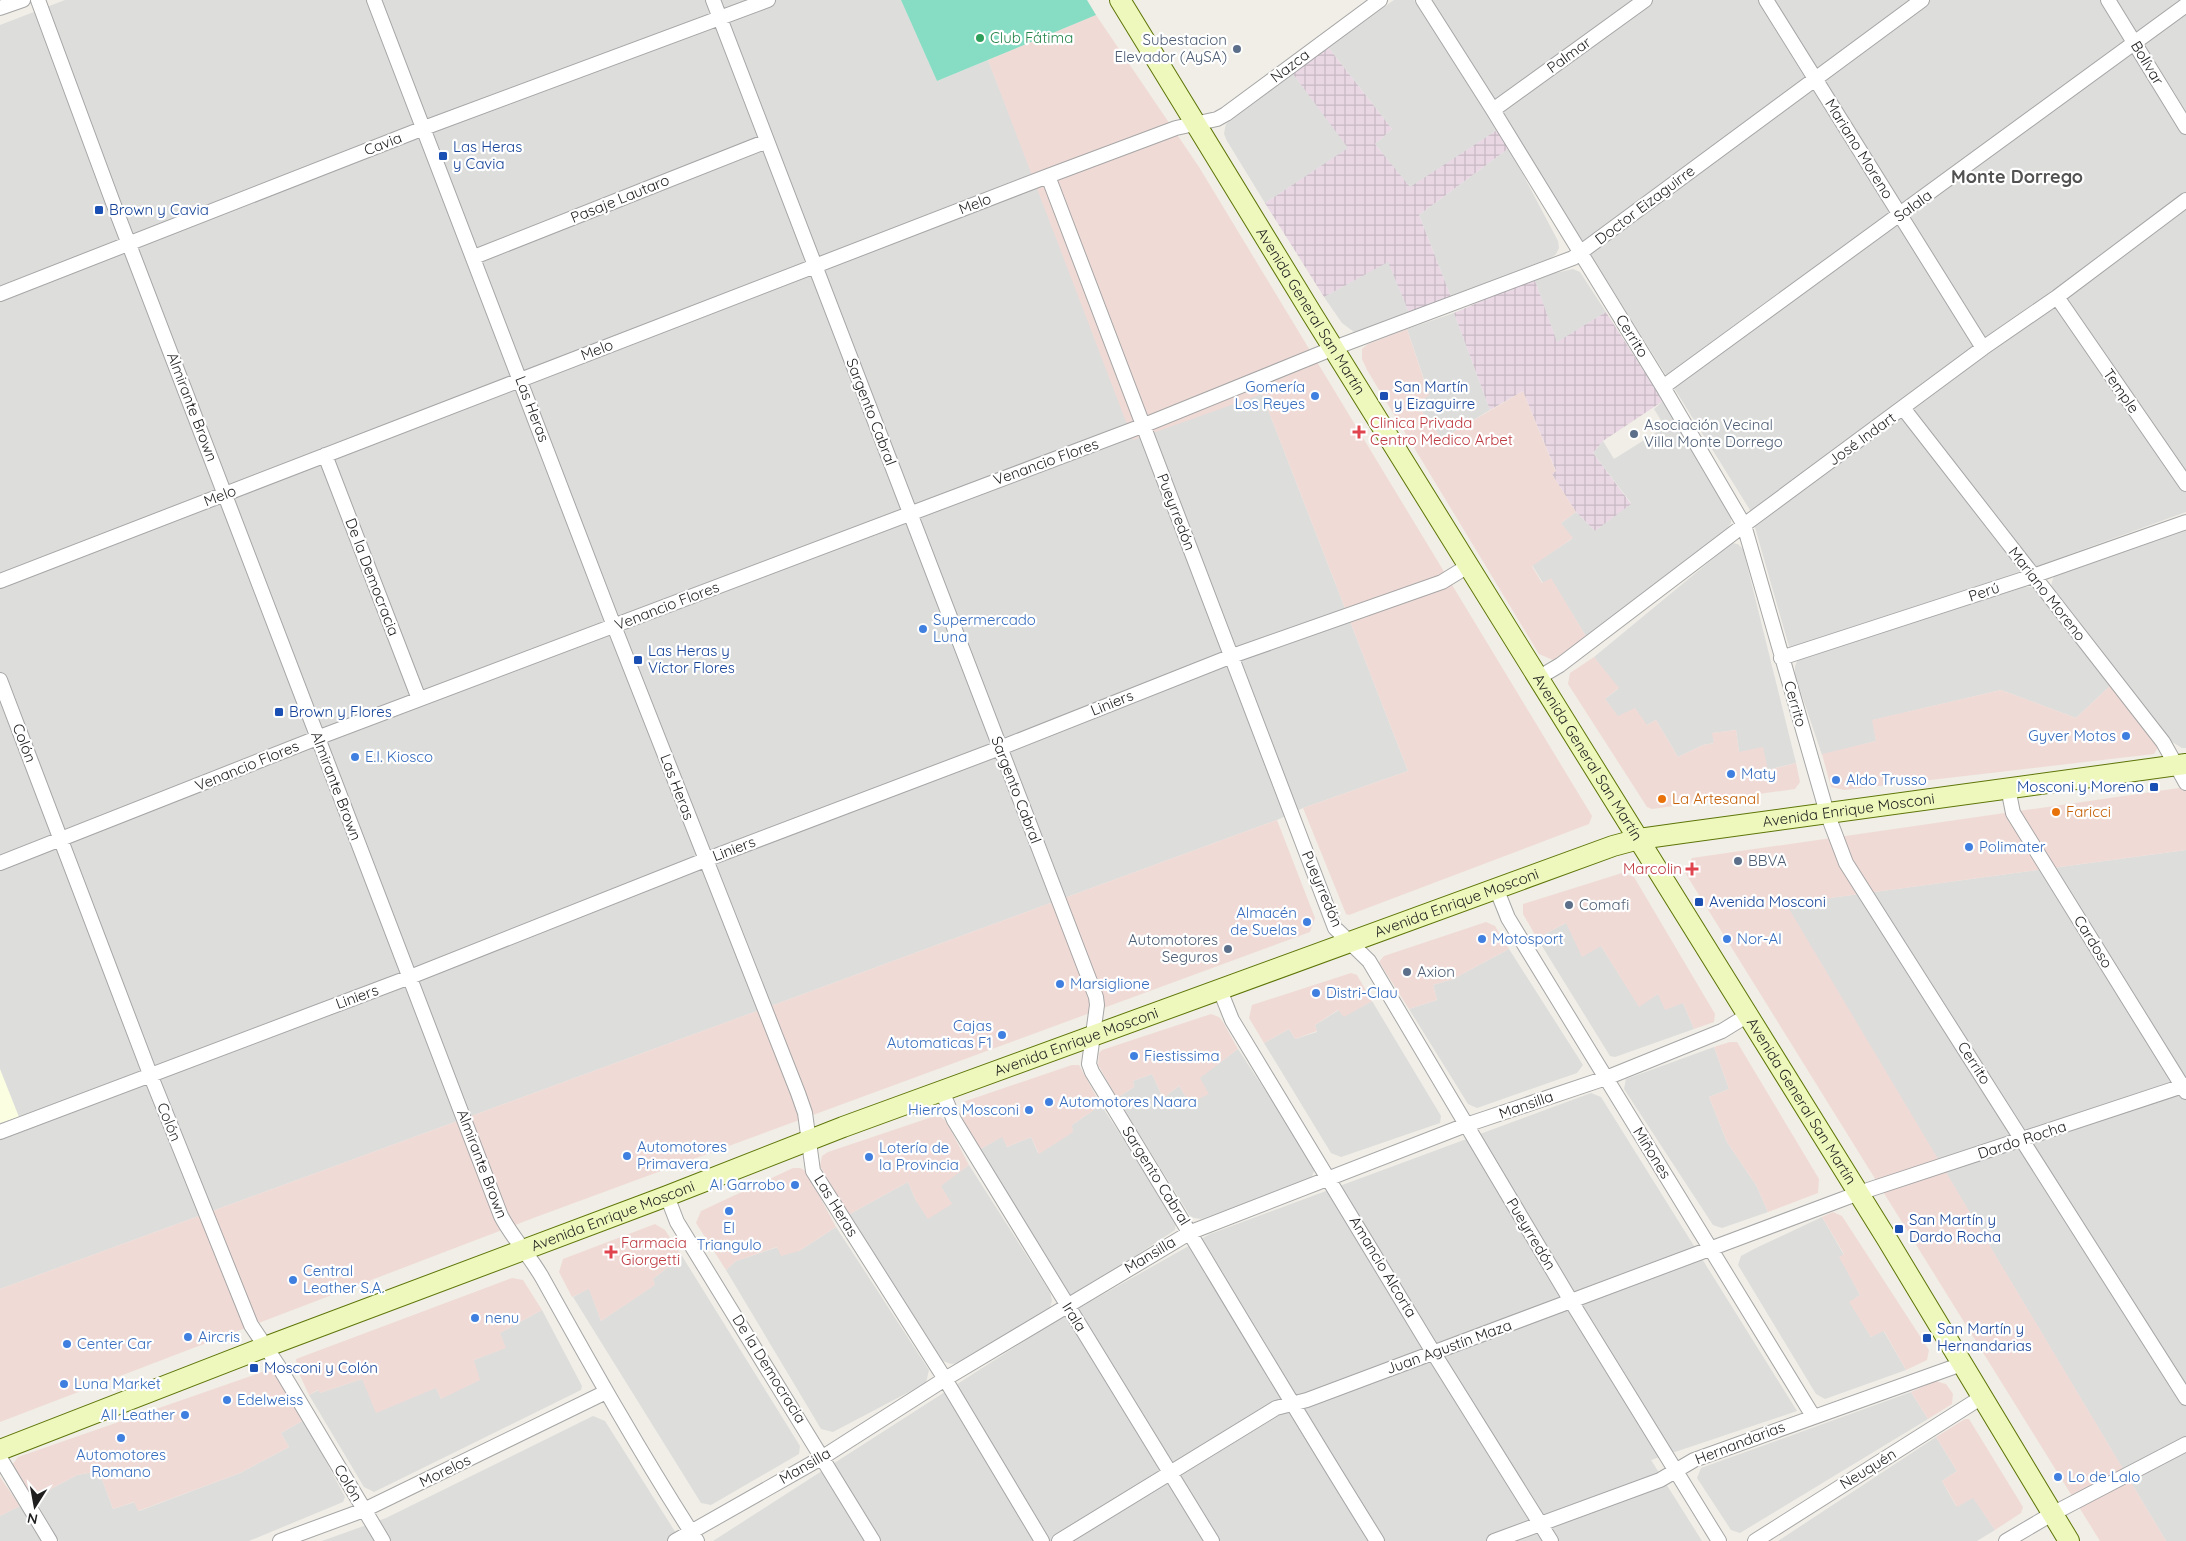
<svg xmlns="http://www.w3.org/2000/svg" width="2186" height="1541" viewBox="0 0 2186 1541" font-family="Quicksand,sans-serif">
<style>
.residential{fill:#dddddc}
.commercial{fill:#f0dad6}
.industrial{fill:url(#industrial-grid)}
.education{fill:#fbfee1}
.pitch{fill:#87dcc4}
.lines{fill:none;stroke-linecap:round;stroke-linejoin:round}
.minor-casing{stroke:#a6a6a6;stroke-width:16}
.secondary-casing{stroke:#5d7508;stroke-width:22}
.minor{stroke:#fff;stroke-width:14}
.secondary{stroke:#eef8bc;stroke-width:20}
.leisure-dot{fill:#2e9e5b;stroke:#fff;stroke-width:2}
.service-dot{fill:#5c6f8a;stroke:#fff;stroke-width:2}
.transit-dot{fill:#1a4fb4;stroke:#fff;stroke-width:2}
.shop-dot{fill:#3f7fe0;stroke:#fff;stroke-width:2}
.health-dot{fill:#e0444e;stroke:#fff;stroke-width:2}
.food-dot{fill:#e8710a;stroke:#fff;stroke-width:2}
.labels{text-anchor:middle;stroke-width:4.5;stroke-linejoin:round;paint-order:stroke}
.leisure-label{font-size:15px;fill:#27864d;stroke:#fff;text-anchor:start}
.service-label{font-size:15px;fill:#4e5e75;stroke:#fff;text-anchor:start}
.street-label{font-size:15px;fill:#1f1f1f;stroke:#fff}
.transit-label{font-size:15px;fill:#164399;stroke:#fff;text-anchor:start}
.shop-label{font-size:15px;fill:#366cbe;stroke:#fff;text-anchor:start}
.health-label{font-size:15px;fill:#be3a42;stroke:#fff;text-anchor:start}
.food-label{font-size:15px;fill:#c56008;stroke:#fff;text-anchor:start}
.quarter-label{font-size:18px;font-weight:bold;fill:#525252;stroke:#fff}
</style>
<defs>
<pattern id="industrial-grid" width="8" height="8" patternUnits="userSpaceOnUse" patternTransform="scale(1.25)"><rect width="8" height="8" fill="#e9d8e4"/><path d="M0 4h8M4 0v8" fill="none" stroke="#c7b9c3"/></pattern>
</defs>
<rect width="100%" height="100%" fill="#f0eee6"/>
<path class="residential" d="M65,0H901L937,81L988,60L1042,197L1262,394L1408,771L1303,808L1277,820L0,1289V25Z
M1394,0H1414L1497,130L1410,188L1375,144L1392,129L1328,47Z
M1432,0H2186V512L1894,618L1790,650L1750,510Z
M1293,74L1349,148L1265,203L1227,141L1224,134L1225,128L1226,124Z
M1509,148L1558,241L1559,248L1556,254L1551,258L1451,297L1419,215Z
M1388,261L1410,315L1354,332L1342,323L1324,297Z
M1573,269L1580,272L1606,312L1557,343L1534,278Z
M1454,313L1490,410L1442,439L1417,405L1429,394L1407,329Z
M1663,401L1731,514V523L1726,530L1587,638L1551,579L1543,583L1532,565L1572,539L1561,523L1576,512L1595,531L1631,503L1593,453L1603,441L1614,459L1665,427L1654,409Z
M2186,530V748H2182L2172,742L2051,586L2054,575Z
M1732,543L1738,544L1743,549L1796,763L1767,770L1739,752L1736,730L1713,733L1714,743L1703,745L1678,757L1656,720L1647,725L1618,717L1605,699L1618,689L1594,657Z
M2025,586L2033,588L2111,685L2076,718L2001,690L1873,720L1876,741L1822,755L1795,675V666L1798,659Z
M2186,850V1541H2166L1785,904Z
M1566,923L1601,946L1639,1006L1658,994L1683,1003L1694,1029L1615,1057L1610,1056L1537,938Z
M1509,949L1583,1065L1577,1073L1477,1108L1468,1104L1409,1009L1437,1000L1433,985L1453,979Z
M1372,1001L1441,1116L1440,1123L1341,1157L1331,1153L1264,1043L1289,1029L1295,1039L1317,1032L1315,1025L1339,1010L1344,1016Z
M1714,1047L1729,1089L1709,1097L1727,1142L1756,1185L1768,1212L1722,1228L1713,1225L1624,1089L1626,1079Z
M1238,1049L1314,1165V1171L1311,1179L1201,1219L1194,1218L1190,1216L1117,1098L1134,1087L1133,1081L1152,1074L1163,1098L1179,1086L1190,1103L1199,1078Z
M1591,1093L1601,1097L1797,1411L1651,1460L1702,1541H713L1054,1322L1210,1234Z
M1101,1105L1174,1216L1176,1223L1175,1230L1077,1294L1070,1295L1065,1293L979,1150L1003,1136L1007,1147L1031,1137L1038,1153L1072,1125Z
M969,1165L1050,1292L1052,1301L1050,1307L959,1363L951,1364L943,1361L848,1215L908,1182L916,1201Z
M1822,1217L1844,1255L1840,1257L1860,1295L1850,1302L1871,1337L1883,1330L1906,1370L1825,1399L1816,1394L1738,1265L1741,1256L1756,1248Z
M836,1227L929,1370L926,1383L833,1432L821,1429L726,1270L736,1261L778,1247L799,1251Z
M682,1256L800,1446L799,1454L711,1505L701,1503L573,1297L589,1288L601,1321L654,1285L653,1279Z
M542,1310L582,1386L581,1390L374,1492L364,1487L309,1395L319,1390L320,1393L362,1379L436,1388L441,1399L474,1360L505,1348L500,1333Z
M1911,1392L1928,1419L1740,1533L1731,1530L1697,1478L1701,1468Z
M593,1416L605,1421L681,1541H322L386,1518Z
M304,1420L345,1497L343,1502L249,1541H59L34,1498L77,1475L99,1471L113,1509L135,1502L139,1511L240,1473L289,1447L281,1433Z
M1936,1437L1957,1471L1942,1481L1956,1506L1973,1497L1995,1530L1977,1541H1778Z
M20,1506L42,1541H0V1516Z"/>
<path class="commercial" d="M1096,15L1199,167L1592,816L1589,824L1349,915L1346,914L1303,808L1408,771L1262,394L1133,440L988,60Z
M1407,329L1429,395L1417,405L1442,439L1523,391L1556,472L1552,474L1576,512L1561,523L1573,538L1532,566L1542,583L1551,578L1587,638L1561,658L1553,660L1539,654L1367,370L1362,359V349L1368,344Z
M1594,657L1619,688L1605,699L1618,716L1635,708L1647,725L1656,720L1678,757L1703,745L1714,743L1712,733L1736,730L1739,752L1763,747L1768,770L1796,763L1800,782L1795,789L1652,809L1647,807L1568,684L1570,673Z
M2111,685L2157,744V749L2154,754L1844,790L1831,787L1822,754L1876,741L1872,720L2001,690L2076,718Z
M2186,787V850L1786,904L2166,1541H2100L1684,871L1692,858Z
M1277,820L1315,918L1310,932L536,1217L0,1422V1289Z
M1622,873L1634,877L1715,1014L1714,1022L1694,1029L1683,1003L1665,1010L1658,994L1639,1007L1601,946L1582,957L1566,923L1537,938L1523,914V904Z
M1486,922L1495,926L1509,949L1453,979L1433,985L1437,1000L1409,1009L1379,962L1384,956Z
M1351,973L1357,975L1372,1001L1344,1017L1338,1010L1315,1025L1317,1031L1295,1039L1289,1029L1264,1043L1249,1018L1252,1005Z
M1211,1014L1219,1017L1223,1022L1238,1049L1200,1078L1209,1094L1190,1103L1179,1086L1163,1098L1152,1074L1133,1081L1134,1087L1117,1098L1098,1065L1099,1053L1102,1050Z
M1730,1042H1737L1819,1179L1818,1193L1768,1212L1756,1185L1727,1142L1709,1097L1729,1089L1714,1047Z
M1072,1065H1079L1101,1105L1072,1125L1073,1132L1039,1154L1031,1137L1007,1147L1002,1137L979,1150L960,1114L963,1102Z
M932,1117H940L946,1121L969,1165L941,1186L952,1204L928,1219L916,1201L908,1182L848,1215L820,1166L822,1156L828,1152Z
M793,1168H800L806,1171L836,1227L799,1251L781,1256L777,1247L736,1261L726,1270L696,1223L701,1211Z
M1833,1212L1842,1216L1929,1350L1927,1360L1906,1370L1884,1331L1871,1337L1849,1302L1860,1295L1839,1257L1844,1254L1822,1217Z
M655,1224L665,1230L682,1256L653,1279L655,1285L601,1321L589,1289L572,1297L559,1272L563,1259Z
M512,1278L523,1280L542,1310L500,1333L506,1348L474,1360L480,1380L441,1399L436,1388L376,1413L362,1379L320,1393L318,1390L309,1395L297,1369L296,1359Z
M268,1370L273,1371L304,1420L281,1433L289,1447L240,1473L138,1511L134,1502L113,1509L99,1471L77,1475L34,1498L14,1472L12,1465L18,1457Z
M1935,1381L1946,1384L1953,1394L1952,1404L1928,1419L1911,1392Z
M1965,1419H1969L2023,1507L2021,1513L1995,1530L1973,1498L1957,1507L1942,1481L1957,1471L1936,1437Z
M0,1477L20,1506L0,1516Z"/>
<path class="industrial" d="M1328,47L1392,129L1375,144L1410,187L1497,130L1509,148L1419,215L1451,297L1410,315L1388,262L1324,297L1265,203L1348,148L1293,74Z
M1534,278L1557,342L1606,312L1663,401L1603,441L1593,453L1631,504L1595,531L1576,512L1552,474L1556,471L1523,391L1490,410L1454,313Z"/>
<path class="education" d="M0,1069L19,1117L0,1123Z"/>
<path class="pitch" d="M901,0H1087L1096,15L937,81Z"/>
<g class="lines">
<g class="minor-casing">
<path id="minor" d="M38,0L112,200L501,1216C513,1239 531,1257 543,1279C592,1367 642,1456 697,1541
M374,0L614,626L798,1093L805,1113L813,1171L945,1379L1042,1541
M713,0L1096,997L1097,1005L1089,1064L1092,1072C1188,1228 1280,1386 1377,1541
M1423,0L1493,110L1663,387L1744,525L1827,813L1846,863L2186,1398
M1766,0L1983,348
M2108,0L2186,127
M0,8L23,0
M1493,110L1645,0
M1048,176L1335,928L1369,961L1571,1301L1719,1541
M474,257L767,141
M0,294L424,128L768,0
M2057,297L2186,484
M1663,387L2186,5
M1903,408L2163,742L2186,783
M325,455L419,699
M0,581L1048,176L1176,128L1217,119L1226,114L1380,0
M1781,658L2033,576L2186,522
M1538,678L1560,665L1744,525L1983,348L2057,297L2186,200
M0,680L150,1074L251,1325L279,1367L383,1541
M2008,788L2013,813L2186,1092
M0,863L317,738L1142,426L1334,348L1573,258L1922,0
M1496,888L1508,918L1813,1416
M1220,990L1232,1020L1433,1352L1551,1541
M942,1091L954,1120L1212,1541
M0,1132L410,977L705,860L1000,748L1232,656L1442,582L1468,566
M667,1196L677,1222L873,1541
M0,1458L50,1541
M280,1541L364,1510L606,1392
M675,1541L823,1457L945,1379L1191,1232L1466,1125L1606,1078L1722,1031L1748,1015
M1059,1541L1276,1408L1307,1400L1859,1193L2186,1085
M1494,1541L1660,1480L1694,1460L1962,1364
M1755,1541L1982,1397
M2006,1541L2052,1514L2186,1444"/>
</g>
<g class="secondary-casing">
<g id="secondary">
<path id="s1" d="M1120,0L1312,314L1887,1239L2069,1541"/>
<path id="s2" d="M0,1450L265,1347L667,1196L843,1127L1613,846L1639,839L1682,833L2186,764"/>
</g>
</g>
<use href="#minor" class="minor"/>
<use href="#secondary" class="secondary"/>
</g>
<circle class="leisure-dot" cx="980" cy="38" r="5"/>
<g class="service-dot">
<circle cx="1237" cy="49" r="5"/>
<circle cx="1634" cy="434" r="5"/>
<circle cx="1738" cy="861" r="5"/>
<circle cx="1569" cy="905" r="5"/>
<circle cx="1228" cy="949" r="5"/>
<circle cx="1407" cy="972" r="5"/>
</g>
<g class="transit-dot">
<rect x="438" y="151" width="10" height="10" rx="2.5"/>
<rect x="94" y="205" width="10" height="10" rx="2.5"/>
<rect x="1379" y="391" width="10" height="10" rx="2.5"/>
<rect x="633" y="655" width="10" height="10" rx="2.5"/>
<rect x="274" y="707" width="10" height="10" rx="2.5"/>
<rect x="2149" y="782" width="10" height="10" rx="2.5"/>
<rect x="1694" y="897" width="10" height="10" rx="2.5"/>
<rect x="1894" y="1224" width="10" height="10" rx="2.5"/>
<rect x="1922" y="1333" width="10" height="10" rx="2.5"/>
<rect x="249" y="1363" width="10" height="10" rx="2.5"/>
</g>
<g class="shop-dot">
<circle cx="1315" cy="396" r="5"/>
<circle cx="923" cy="629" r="5"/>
<circle cx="2126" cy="736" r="5"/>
<circle cx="355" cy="757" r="5"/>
<circle cx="1731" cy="774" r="5"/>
<circle cx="1836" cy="780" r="5"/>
<circle cx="1969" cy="847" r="5"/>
<circle cx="1307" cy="922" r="5"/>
<circle cx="1482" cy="939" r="5"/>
<circle cx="1727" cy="939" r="5"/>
<circle cx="1060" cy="984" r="5"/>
<circle cx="1316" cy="993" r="5"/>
<circle cx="1002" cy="1035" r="5"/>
<circle cx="1134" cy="1056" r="5"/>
<circle cx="1049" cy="1102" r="5"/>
<circle cx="1029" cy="1110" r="5"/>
<circle cx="627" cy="1156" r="5"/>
<circle cx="869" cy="1157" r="5"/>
<circle cx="795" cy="1185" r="5"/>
<circle cx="729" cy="1211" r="5"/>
<circle cx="293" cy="1280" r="5"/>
<circle cx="475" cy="1318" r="5"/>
<circle cx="188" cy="1337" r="5"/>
<circle cx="67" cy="1344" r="5"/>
<circle cx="64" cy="1384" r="5"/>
<circle cx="227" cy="1400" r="5"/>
<circle cx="185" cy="1415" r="5"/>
<circle cx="121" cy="1438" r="5"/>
<circle cx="2058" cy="1477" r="5"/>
</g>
<g class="health-dot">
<path d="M1356.5 424.5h5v5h5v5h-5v5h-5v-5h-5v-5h5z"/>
<path d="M1689.5 861.5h5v5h5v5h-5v5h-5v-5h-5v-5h5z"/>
<path d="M608.5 1244.5h5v5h5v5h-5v5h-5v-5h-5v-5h5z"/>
</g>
<g class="food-dot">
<circle cx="1662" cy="799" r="5"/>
<circle cx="2056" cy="812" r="5"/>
</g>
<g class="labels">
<g class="leisure-label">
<text x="990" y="43">Club Fátima</text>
</g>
<g class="service-label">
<text x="1227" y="45" text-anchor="end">Subestacion<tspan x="1227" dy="17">Elevador (AySA)</tspan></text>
<text x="1644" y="430">Asociación Vecinal<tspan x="1644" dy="17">Villa Monte Dorrego</tspan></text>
<text x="1748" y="866">BBVA</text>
<text x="1579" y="910">Comafi</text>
<text x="1218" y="945" text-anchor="end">Automotores<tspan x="1218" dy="17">Seguros</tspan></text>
<text x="1417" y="977">Axion</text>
</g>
<g class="street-label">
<text transform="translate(1569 55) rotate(-36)" y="5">Palmar</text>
<text transform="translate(2147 63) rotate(59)" y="5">Bolívar</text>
<text transform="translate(1290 66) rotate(-37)" y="5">Nazca</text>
<text transform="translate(383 144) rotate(-21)" y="5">Cavia</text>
<text transform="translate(1859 149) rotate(58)" y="5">Mariano Moreno</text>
<text transform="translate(620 199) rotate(-22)" y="5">Pasaje Lautaro</text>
<text transform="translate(975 204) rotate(-21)" y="5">Melo</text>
<text transform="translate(1645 205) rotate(-37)" y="5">Doctor Eizaguirre</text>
<text transform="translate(1913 206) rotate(-36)" y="5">Salala</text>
<text dy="5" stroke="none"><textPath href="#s1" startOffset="365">Avenida General San Martín</textPath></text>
<text transform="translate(1632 336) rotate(58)" y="5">Cerrito</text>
<text transform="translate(597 350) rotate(-21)" y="5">Melo</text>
<text transform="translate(2121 391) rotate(55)" y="5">Temple</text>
<text transform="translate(192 407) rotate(69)" y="5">Almirante Brown</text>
<text transform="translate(532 409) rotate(69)" y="5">Las Heras</text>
<text transform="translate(871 412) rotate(69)" y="5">Sargento Cabral</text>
<text transform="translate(1862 439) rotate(-36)" y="5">José Indart</text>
<text transform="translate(1046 462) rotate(-20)" y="5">Venancio Flores</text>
<text transform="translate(220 496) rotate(-21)" y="5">Melo</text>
<text transform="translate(1176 512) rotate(69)" y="5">Pueyrredón</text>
<text transform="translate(372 577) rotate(69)" y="5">De la Democracia</text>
<text transform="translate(1984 592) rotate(-18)" y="5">Perú</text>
<text transform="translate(2047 594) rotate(52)" y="5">Mariano Moreno</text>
<text transform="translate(667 606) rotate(-21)" y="5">Venancio Flores</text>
<text transform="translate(1112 703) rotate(-22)" y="5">Liniers</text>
<text transform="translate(1795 704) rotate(74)" y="5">Cerrito</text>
<text transform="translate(24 743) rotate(69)" y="5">Colón</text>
<text dy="5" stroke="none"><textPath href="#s1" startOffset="890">Avenida General San Martín</textPath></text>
<text transform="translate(247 766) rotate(-22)" y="5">Venancio Flores</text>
<text transform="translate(336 786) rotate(69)" y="5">Almirante Brown</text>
<text transform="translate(677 787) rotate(69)" y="5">Las Heras</text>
<text transform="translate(1016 790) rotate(69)" y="5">Sargento Cabral</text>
<text dy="5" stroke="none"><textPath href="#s2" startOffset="1961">Avenida Enrique Mosconi</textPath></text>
<text transform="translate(734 849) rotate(-21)" y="5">Liniers</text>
<text transform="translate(1322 889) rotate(67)" y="5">Pueyrredón</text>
<text dy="5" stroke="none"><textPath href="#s2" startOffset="1556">Avenida Enrique Mosconi</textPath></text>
<text transform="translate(2093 942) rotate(58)" y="5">Cardoso</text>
<text transform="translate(357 997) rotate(-20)" y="5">Liniers</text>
<text dy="5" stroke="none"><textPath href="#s2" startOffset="1151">Avenida Enrique Mosconi</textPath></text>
<text transform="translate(1974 1063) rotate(57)" y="5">Cerrito</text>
<text dy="5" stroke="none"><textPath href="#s1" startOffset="1295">Avenida General San Martín</textPath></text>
<text transform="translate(1526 1105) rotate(-19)" y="5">Mansilla</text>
<text transform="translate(169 1122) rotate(68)" y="5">Colón</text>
<text transform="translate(2022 1140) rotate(-18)" y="5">Dardo Rocha</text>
<text transform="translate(1652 1153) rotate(58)" y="5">Miñones</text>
<text transform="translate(482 1164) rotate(69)" y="5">Almirante Brown</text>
<text transform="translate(1156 1176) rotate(58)" y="5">Sargento Cabral</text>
<text transform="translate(836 1206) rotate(58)" y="5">Las Heras</text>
<text dy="5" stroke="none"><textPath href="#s2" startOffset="656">Avenida Enrique Mosconi</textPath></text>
<text transform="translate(1531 1234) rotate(59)" y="5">Pueyrredón</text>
<text transform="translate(1150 1255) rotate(-31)" y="5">Mansilla</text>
<text transform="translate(1383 1267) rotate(59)" y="5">Amancio Alcorta</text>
<text transform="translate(1074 1317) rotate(58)" y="5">Irala</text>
<text transform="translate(1449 1347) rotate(-20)" y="5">Juan Agustín Maza</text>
<text transform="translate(769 1369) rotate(58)" y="5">De la Democracia</text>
<text transform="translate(1740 1443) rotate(-21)" y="5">Hernandarias</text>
<text transform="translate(805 1466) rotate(-30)" y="5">Mansilla</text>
<text transform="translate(1868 1469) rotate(-32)" y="5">Neuquén</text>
<text transform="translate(445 1471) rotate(-26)" y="5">Morelos</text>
<text transform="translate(348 1483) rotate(59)" y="5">Colón</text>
</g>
<g class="transit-label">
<text x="453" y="152">Las Heras<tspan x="453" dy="17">y Cavia</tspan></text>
<text x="109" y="215">Brown y Cavia</text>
<text x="1394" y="392">San Martín<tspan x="1394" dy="17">y Eizaguirre</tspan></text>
<text x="648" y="656">Las Heras y<tspan x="648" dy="17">Víctor Flores</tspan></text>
<text x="289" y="717">Brown y Flores</text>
<text x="2144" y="792" text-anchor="end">Mosconi y Moreno</text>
<text x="1709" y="907">Avenida Mosconi</text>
<text x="1909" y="1225">San Martín y<tspan x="1909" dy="17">Dardo Rocha</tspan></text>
<text x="1937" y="1334">San Martín y<tspan x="1937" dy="17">Hernandarias</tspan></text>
<text x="264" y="1373">Mosconi y Colón</text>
</g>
<g class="shop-label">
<text x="1305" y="392" text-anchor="end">Gomería<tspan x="1305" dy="17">Los Reyes</tspan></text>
<text x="933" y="625">Supermercado<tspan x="933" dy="17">Luna</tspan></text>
<text x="2116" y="741" text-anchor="end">Gyver Motos</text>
<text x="365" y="762">E.I. Kiosco</text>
<text x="1741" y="779">Maty</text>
<text x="1846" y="785">Aldo Trusso</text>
<text x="1979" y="852">Polimater</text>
<text x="1297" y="918" text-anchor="end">Almacén<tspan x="1297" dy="17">de Suelas</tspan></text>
<text x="1492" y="944">Motosport</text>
<text x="1737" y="944">Nor-Al</text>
<text x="1070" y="989">Marsiglione</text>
<text x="1326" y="998">Distri-Clau</text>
<text x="992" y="1031" text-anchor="end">Cajas<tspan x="992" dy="17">Automaticas F1</tspan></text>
<text x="1144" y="1061">Fiestissima</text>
<text x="1059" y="1107">Automotores Naara</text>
<text x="1019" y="1115" text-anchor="end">Hierros Mosconi</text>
<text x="637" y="1152">Automotores<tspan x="637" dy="17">Primavera</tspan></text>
<text x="879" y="1153">Lotería de<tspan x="879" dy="17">la Provincia</tspan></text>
<text x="785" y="1190" text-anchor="end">Al Garrobo</text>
<text x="729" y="1233" text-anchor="middle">El<tspan x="729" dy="17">Triangulo</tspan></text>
<text x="303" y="1276">Central<tspan x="303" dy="17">Leather S.A.</tspan></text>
<text x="485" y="1323">nenu</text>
<text x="198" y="1342">Aircris</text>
<text x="77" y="1349">Center Car</text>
<text x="74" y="1389">Luna Market</text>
<text x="237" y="1405">Edelweiss</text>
<text x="175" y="1420" text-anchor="end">All Leather</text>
<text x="121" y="1460" text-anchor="middle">Automotores<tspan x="121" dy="17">Romano</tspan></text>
<text x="2068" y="1482">Lo de Lalo</text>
</g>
<g class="health-label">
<text x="1370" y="428">Clinica Privada<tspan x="1370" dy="17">Centro Medico Arbet</tspan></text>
<text x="1682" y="874" text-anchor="end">Marcolin</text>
<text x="621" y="1248">Farmacia<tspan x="621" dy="17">Giorgetti</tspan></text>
</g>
<g class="food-label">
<text x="1672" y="804">La Artesanal</text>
<text x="2066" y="817">Faricci</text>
</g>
<g class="quarter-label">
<text x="2017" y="183">Monte Dorrego</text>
</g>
</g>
<g transform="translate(35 1506) rotate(191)" stroke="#ffffff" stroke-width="4" paint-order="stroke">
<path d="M0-4L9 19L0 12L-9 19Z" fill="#1f1f1f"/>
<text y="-8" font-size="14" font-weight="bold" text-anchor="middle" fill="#1f1f1f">N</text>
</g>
</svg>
